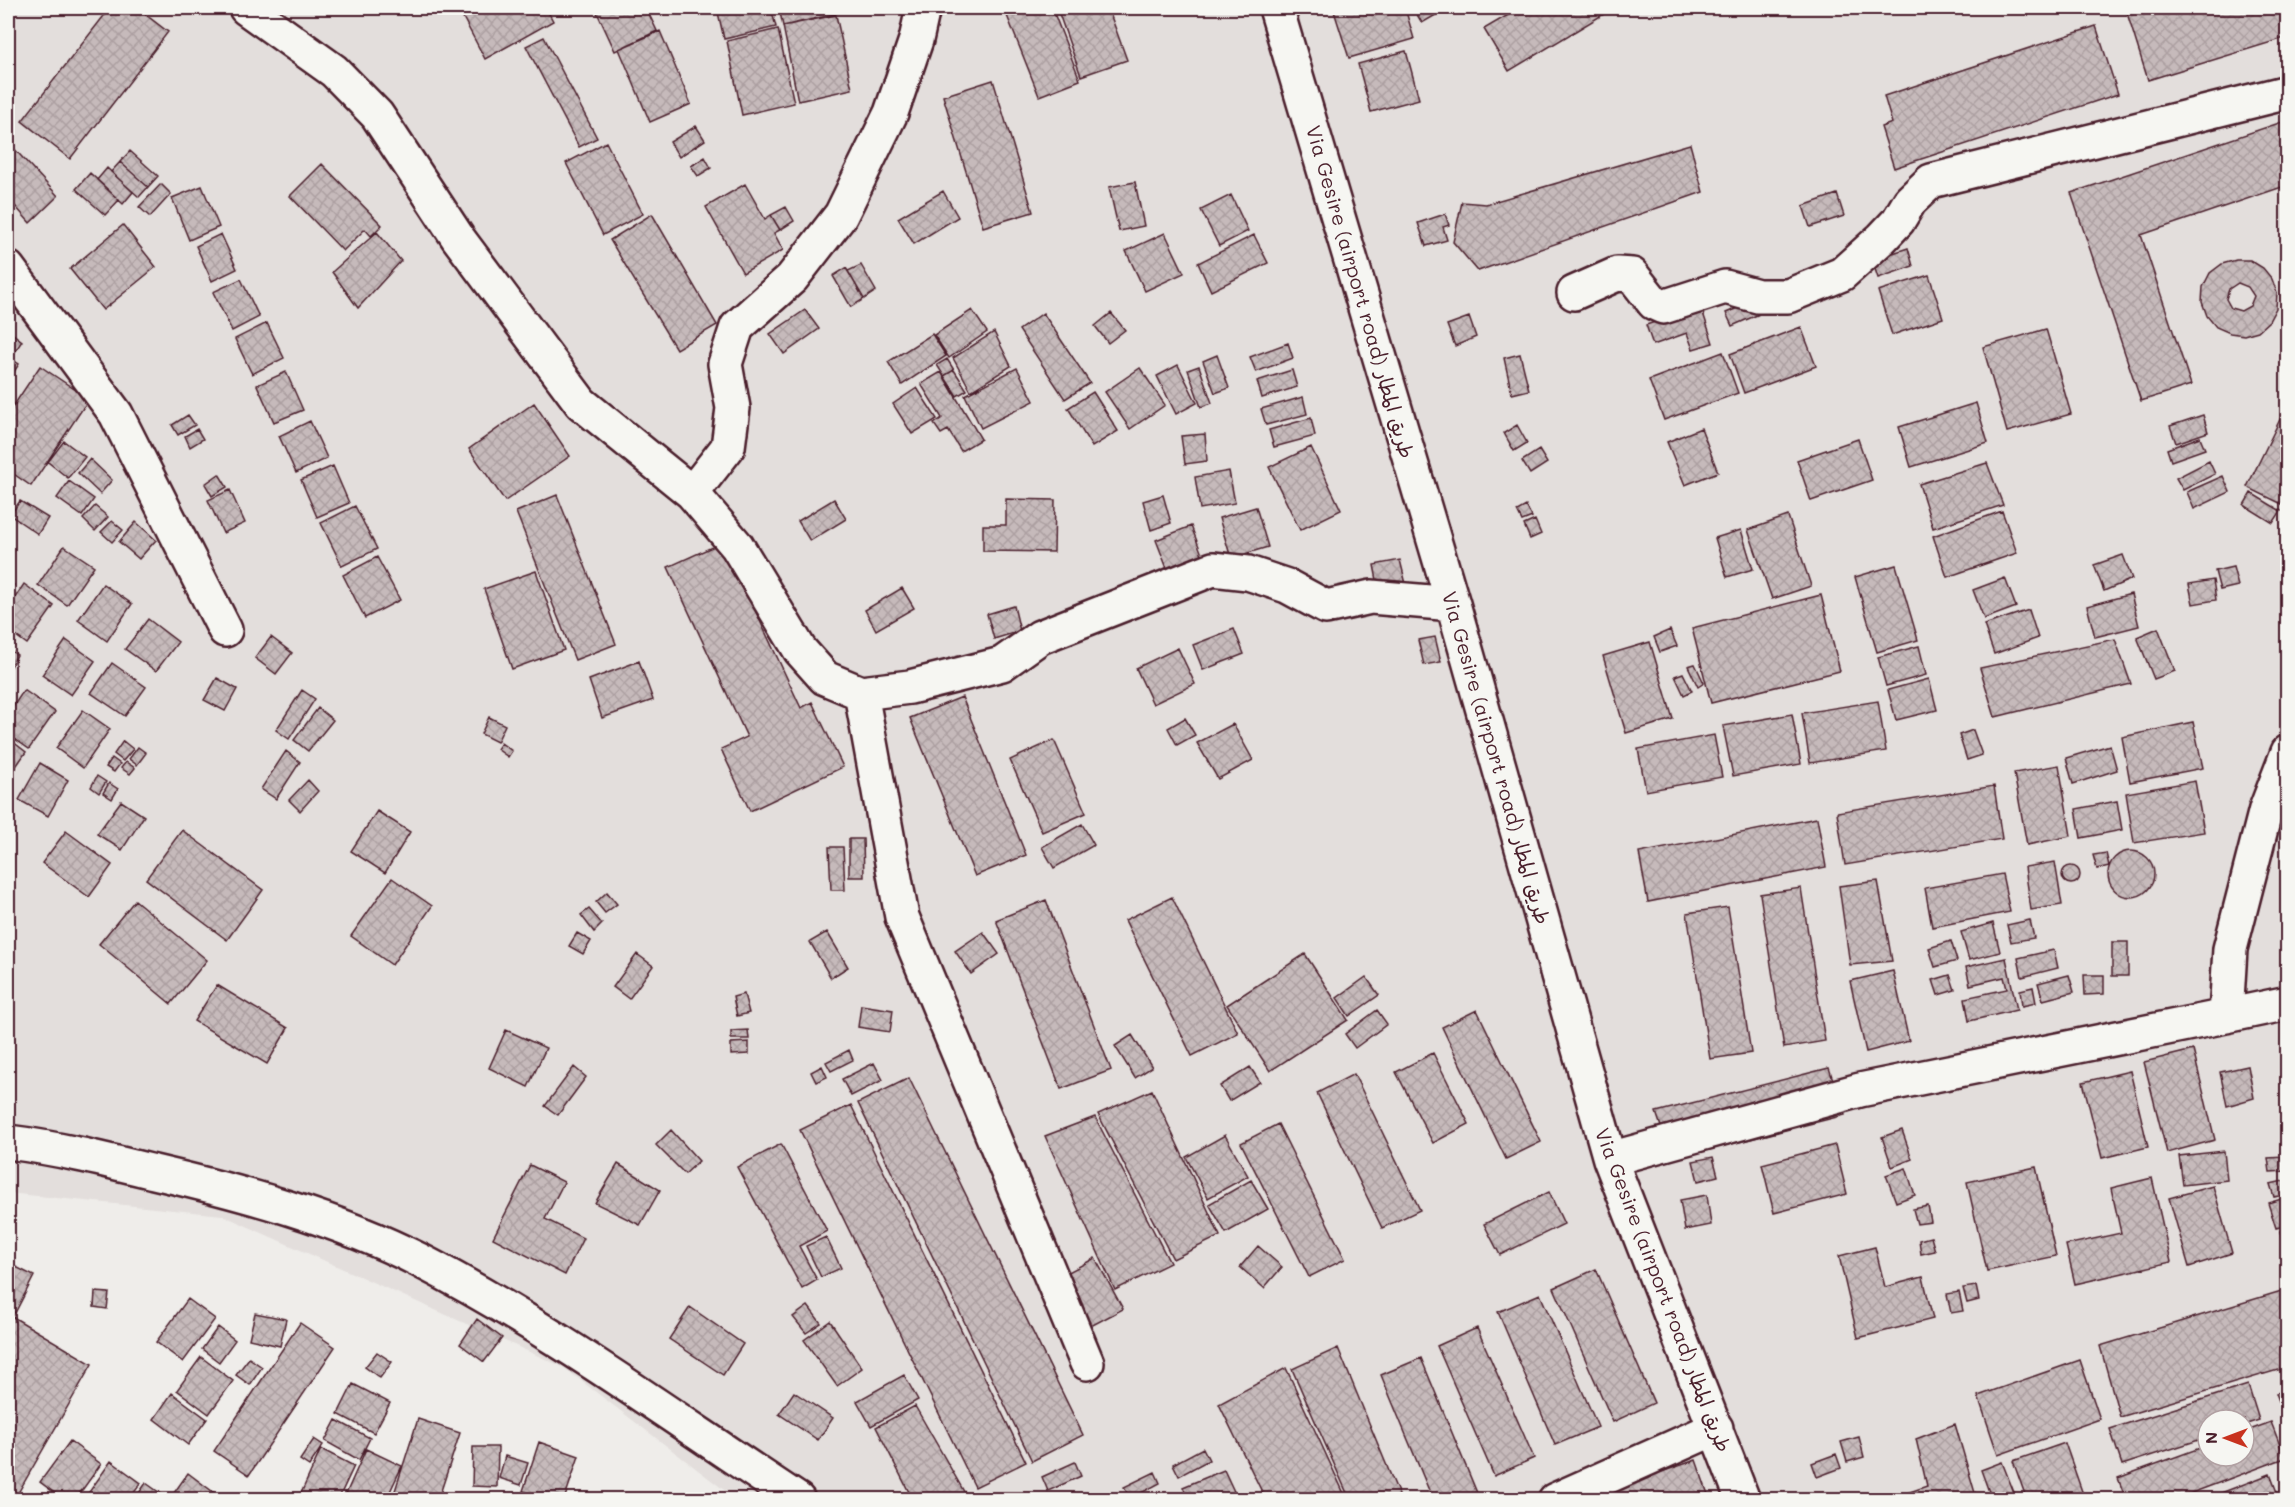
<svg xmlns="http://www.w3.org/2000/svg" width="2295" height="1507" viewBox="0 0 2295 1507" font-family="Mali,'Playpen Sans Arabic',sans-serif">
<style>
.built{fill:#e3dedc;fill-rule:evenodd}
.building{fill:url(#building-cross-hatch);stroke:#4a1f2b;stroke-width:1.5;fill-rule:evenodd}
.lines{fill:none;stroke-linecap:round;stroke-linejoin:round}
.minor-casing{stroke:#4a1f2b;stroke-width:38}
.minor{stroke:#f6f6f2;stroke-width:33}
.labels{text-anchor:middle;stroke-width:4.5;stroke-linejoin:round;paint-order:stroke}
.street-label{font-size:20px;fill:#4a1f2b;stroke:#f6f6f2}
</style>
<defs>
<pattern id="building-cross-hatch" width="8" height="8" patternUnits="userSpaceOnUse" patternTransform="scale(1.5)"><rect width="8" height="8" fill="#c6babb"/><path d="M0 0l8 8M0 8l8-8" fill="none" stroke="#ac9fa1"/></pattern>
</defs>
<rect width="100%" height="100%" fill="#efedea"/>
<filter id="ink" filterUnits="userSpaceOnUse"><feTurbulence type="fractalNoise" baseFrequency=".0167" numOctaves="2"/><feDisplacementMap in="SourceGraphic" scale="12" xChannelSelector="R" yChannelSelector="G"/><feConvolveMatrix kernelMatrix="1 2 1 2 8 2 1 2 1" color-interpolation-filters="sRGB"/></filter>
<g filter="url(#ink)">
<path class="built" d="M8,8H2287V1499H736L563,1367L222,1215L8,1193ZM2208,1420H2244V1456H2208Z"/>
<path class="building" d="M110,8H137L168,32L70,159L22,121Z
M458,8H546L553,21L485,59Z
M595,8H646L657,31L615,51Z
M717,8H771L776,27L724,39Z
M779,8H834L835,14L783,26Z
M1004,8H1052L1080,80L1039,96Z
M1057,8H1108L1127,60L1081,76Z
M1333,8H1405L1414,39L1349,58Z
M1413,8H1448L1422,23Z
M1520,8H1614L1509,71L1484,29Z
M2144,8H2288V37L2148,80L2127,13Z
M836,15L852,89L798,101L783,26Z
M2096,26L2118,94L1894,168L1881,127L1892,123L1884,96Z
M778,29L794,103L742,115L727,41Z
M660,31L691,104L650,122L619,49Z
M544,37L597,138L579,147L526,46Z
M1406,51L1419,99L1371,112L1358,64Z
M993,80L1033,212L983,227L943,96Z
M2288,120V185L2141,235L2191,385L2141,401L2071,193Z
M696,126L705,140L679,157L670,142Z
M8,142L58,196L30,223L8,198Z
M606,142L643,214L603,235L566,163Z
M1690,144L1703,192L1478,271L1453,242L1462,202L1486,204Z
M130,151L158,176L148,187L120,162Z
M705,157L711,168L698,176L691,166Z
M120,162L148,187L139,197L111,172Z
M322,164L382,225L371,236L365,229L343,251L290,196Z
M107,168L133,192L123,204L97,180Z
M90,173L119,200L105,215L76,189Z
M1135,182L1144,226L1119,231L1109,187Z
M161,184L171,194L150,217L139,207Z
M745,184L765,219L771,215L780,230L774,233L783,250L743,273L706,207Z
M202,186L219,227L189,240L172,198Z
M943,191L958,217L914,244L898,218Z
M1837,194L1844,216L1810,227L1803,206Z
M1231,195L1248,231L1219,246L1201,210Z
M786,207L794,221L780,230L771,215Z
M652,214L717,325L676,349L610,240Z
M1445,214L1449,225L1443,227L1447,240L1426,246L1418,223Z
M123,225L156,267L103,310L70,269Z
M377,232L401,261L358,308L332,272Z
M1165,233L1184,273L1145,291L1126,251Z
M221,234L237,269L212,281L196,246Z
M1254,235L1268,263L1211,291L1198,263Z
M1908,248L1913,266L1878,278L1872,260Z
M2236,260H2250L2263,268L2272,279L2277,293L2276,308L2269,321L2258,331L2244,335L2230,333L2216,327L2207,316L2202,302L2203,287L2210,273L2222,264ZM2238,283L2248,287L2254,296L2250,306L2241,311L2231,308L2226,299L2229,289Z
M861,265L876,291L864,299L848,271Z
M846,268L864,299L851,307L833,276Z
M1929,275L1943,318L1892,335L1878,291Z
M241,279L259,317L232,331L213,292Z
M1759,299L1764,312L1732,326L1726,313Z
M1701,307L1713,343L1693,349L1687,333L1653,345L1646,325Z
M805,310L819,329L784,354L770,334Z
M972,310L987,332L949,358L934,335Z
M1043,313L1090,383L1065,399L1019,330Z
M1111,313L1125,330L1108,343L1095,326Z
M1469,317L1476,337L1455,346L1447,325Z
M267,323L284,358L252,374L235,339Z
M1801,327L1816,366L1744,393L1730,354Z
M2046,329L2071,414L2007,432L1983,347Z
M8,330L22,341L8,362Z
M994,332L1011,366L971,391L953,358Z
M932,334L946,356L902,385L888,362Z
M1288,343L1293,358L1256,372L1250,357Z
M1723,352L1738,393L1664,420L1649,380Z
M1520,354L1529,390L1512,394L1504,358Z
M1217,355L1229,388L1215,393L1203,361Z
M10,358L19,364L8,381V362Z
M947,359L954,370L944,376L937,365Z
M1178,365L1197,403L1176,414L1157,376Z
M40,366L89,399L31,486L8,470V414Z
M1199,366L1212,403L1201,407L1188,370Z
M1017,368L1034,401L981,428L965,395Z
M1140,368L1165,405L1130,429L1105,392Z
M954,370L967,390L957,396L944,376Z
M1292,370L1297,387L1262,398L1257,381Z
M286,372L303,410L274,422L257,385Z
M941,372L981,439L961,451L948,430L941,434L934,424L942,418L921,384Z
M917,388L937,419L912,434L893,404Z
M1093,392L1118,431L1092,447L1068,408Z
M1303,397L1307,414L1266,425L1261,409Z
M534,403L570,456L505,501L469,449Z
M1976,403L1988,443L1911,467L1899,427Z
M2288,403V507L2247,487Z
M188,415L195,425L178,435L172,425Z
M2203,415L2208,432L2176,443L2170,426Z
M1311,418L1315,436L1274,447L1269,430Z
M310,421L327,458L296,473L279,436Z
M1517,425L1527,443L1514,451L1504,433Z
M1701,428L1718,472L1685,485L1667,442Z
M197,429L203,439L190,447L185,436Z
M1205,434L1207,461L1185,464L1181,436Z
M2200,437L2205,449L2171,461L2167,449Z
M1858,439L1872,480L1811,501L1797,460Z
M64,441L85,457L68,478L48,462Z
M1311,447L1341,510L1300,530L1269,467Z
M1539,450L1547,463L1530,474L1522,461Z
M90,459L112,480L100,494L78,473Z
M2209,461L2215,474L2183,490L2176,478Z
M1987,463L2003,505L1933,528L1919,484Z
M333,466L349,503L317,517L301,480Z
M1229,471L1235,503L1200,509L1195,477Z
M219,474L227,487L212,496L205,484Z
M2223,476L2230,492L2194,509L2187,492Z
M69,481L94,499L82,516L57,498Z
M230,490L245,523L223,533L208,500Z
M2251,493L2281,511L2273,523L2244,505Z
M557,495L616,644L575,660L516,512Z
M1163,495L1171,523L1151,530L1143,501Z
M834,499L846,519L810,541L798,521Z
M1006,499L1055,500L1054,552L983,551V525H1006Z
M20,501L48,518L38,534L10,515Z
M95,506L108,517L95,531L83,519Z
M355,506L377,549L342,566L321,523Z
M1526,506L1532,517L1522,521L1517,511Z
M1256,507L1268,547L1231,558L1219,518Z
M2002,511L2017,553L1947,577L1933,536Z
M1788,516L1811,586L1772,599L1748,530Z
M1535,520L1541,534L1530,539L1524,525Z
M112,521L123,530L112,542L101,532Z
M136,522L156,540L139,559L119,542Z
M1191,526L1205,562L1170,576L1156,540Z
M1741,530L1753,569L1727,577L1715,538Z
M723,542L801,708L812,702L843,767L750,811L721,749L747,737L668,567Z
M64,546L94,566L67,605L38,585Z
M2123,555L2132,579L2104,591L2094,565Z
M377,557L400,600L365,618L343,575Z
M1400,560L1406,584L1379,590L1374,565Z
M1896,565L1918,640L1877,652L1855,577Z
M2233,567L2238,586L2220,590L2215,571Z
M536,571L564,650L512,669L484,589Z
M2005,578L2016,607L1984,619L1973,590Z
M2213,580L2216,600L2193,604L2189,584Z
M8,581L14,585L8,595Z
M24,584L54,606L27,644L8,630V608Z
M103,584L132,604L107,641L78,620Z
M902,588L914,608L876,630L865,610Z
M2131,594L2139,626L2095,637L2087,606Z
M1821,595L1840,671L1711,703L1692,628Z
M1014,606L1020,631L994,639L987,614Z
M2029,610L2038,638L1994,654L1984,625Z
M148,619L178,642L156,671L125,649Z
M2158,628L2175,671L2154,679L2137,637Z
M1234,629L1244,654L1203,670L1193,645Z
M1670,630L1677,646L1660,652L1654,637Z
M271,637L292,653L276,674L255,658Z
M1435,637L1441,662L1424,665L1418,640Z
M2115,639L2131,684L1995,717L1980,668Z
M66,640L95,661L71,695L42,675Z
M1650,642L1673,719L1626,733L1603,656Z
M1919,646L1926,675L1886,686L1878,657Z
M1178,648L1195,684L1153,704L1136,668Z
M8,649L17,655L8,672Z
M639,661L653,700L602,718L589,680Z
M112,663L146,687L125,716L91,693Z
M1695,664L1704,683L1698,687L1688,666Z
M1683,673L1692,691L1684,695L1675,676Z
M217,678L237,689L225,711L204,700Z
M1929,679L1937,710L1896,720L1888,690Z
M24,690L55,712L29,749L8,734V714Z
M302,690L315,699L289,739L276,730Z
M962,697L1026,855L975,876L910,718Z
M1878,701L1886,751L1810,763L1802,713Z
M318,708L333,720L308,751L294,740Z
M83,710L110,729L83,768L56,748Z
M1792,714L1801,764L1733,776L1723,726Z
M489,717L505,725L497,742L481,734Z
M1185,718L1195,735L1177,745L1168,728Z
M2193,722L2203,768L2130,782L2122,737Z
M1233,724L1253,760L1218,779L1197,743Z
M1973,730L1982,755L1967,760L1959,735Z
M1714,735L1722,777L1646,791L1638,749Z
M8,738L26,752L8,778Z
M1054,740L1086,813L1042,832L1010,760Z
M123,741L133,749L123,761L114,754Z
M501,743L512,751L508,757L497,749Z
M2110,745L2117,770L2073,784L2066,758Z
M138,747L146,753L137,765L129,759Z
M286,751L300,762L276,799L261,789Z
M112,758L120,764L114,772L106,767Z
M126,762L135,768L130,774L121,768Z
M40,763L68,780L48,816L19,800Z
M2059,765L2071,836L2027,845L2014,773Z
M97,776L106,782L99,793L91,787Z
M308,780L318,791L300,811L289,800Z
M2195,781L2204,832L2134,843L2126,793Z
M109,783L118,789L112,799L103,793Z
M1994,786L2002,839L1845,865L1837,812Z
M121,801L144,816L122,850L97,834Z
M2117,801L2122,830L2081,838L2076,809Z
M377,811L410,832L385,873L351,851Z
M1817,818L1826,867L1648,902L1639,853Z
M1082,824L1094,845L1054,868L1042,847Z
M182,830L263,890L227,940L146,879Z
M66,831L112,865L89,897L42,863Z
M849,839H863L864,877H849Z
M829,847H843L845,890H831Z
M2108 874a23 23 0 1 1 46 0a23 23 0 1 1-46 0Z
M2106,853L2109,866L2097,869L2093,855Z
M2055,862L2062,905L2031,910L2025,867Z
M2062 875a9 9 0 1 1 18 0a9 9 0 1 1-18 0Z
M2002,874L2010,912L1932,927L1925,888Z
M392,878L432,906L392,965L351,936Z
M1878,881L1892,961L1850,965L1839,886Z
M1801,888L1825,1041L1784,1048L1760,894Z
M607,892L617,904L605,913L596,902Z
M1172,897L1238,1033L1192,1056L1125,920Z
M135,900L207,960L171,1004L99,944Z
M1046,900L1111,1070L1061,1089L996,920Z
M1728,907L1751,1053L1710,1059L1687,913Z
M589,909L602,924L594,932L581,915Z
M2030,920L2034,938L2011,942L2007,925Z
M1993,923L2000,952L1969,960L1961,932Z
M827,932L848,967L831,978L810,942Z
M983,932L999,954L971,974L955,951Z
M577,933L591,941L583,954L569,946Z
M1951,941L1957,961L1935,967L1929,948Z
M2112,942H2128V976H2112Z
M2054,950L2058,968L2022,977L2018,958Z
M637,954L653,966L629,999L613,987Z
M1305,954L1348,1020L1270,1071L1227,1005Z
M2006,958L2017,1010L1969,1021L1965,998L2007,989L2004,977L1970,985L1966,967Z
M1893,971L1909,1041L1866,1052L1850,981Z
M1950,975L1955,990L1938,995L1933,980Z
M2069,975L2074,992L2043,1000L2038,983Z
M2084,975H2104V994L2085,995Z
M1366,977L1379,995L1349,1016L1337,998Z
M217,985L288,1028L267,1064L194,1021Z
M2033,987L2036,1003L2022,1006L2020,990Z
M744,994L749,1013L737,1016L733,997Z
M861,1005L893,1010L890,1032L858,1027Z
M1377,1010L1387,1024L1355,1048L1345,1034Z
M1477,1010L1541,1142L1506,1159L1442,1027Z
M506,1030L546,1048L528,1087L489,1068Z
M748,1030L749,1039H731V1031Z
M1132,1035L1152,1067L1135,1078L1115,1046Z
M749,1042V1054L731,1055V1043Z
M849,1050L853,1060L831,1071L826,1062Z
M2193,1050L2215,1140L2167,1153L2144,1062Z
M1433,1053L1469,1124L1433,1143L1396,1072Z
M874,1063L883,1080L851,1096L842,1079Z
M822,1066L827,1077L816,1082L811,1072Z
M2248,1066L2254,1098L2227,1106L2220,1072Z
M574,1067L586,1077L558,1115L545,1106Z
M1250,1067L1260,1082L1229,1101L1220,1086Z
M1829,1068L1845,1115L1672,1159L1656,1112Z
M2130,1071L2148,1147L2102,1158L2083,1082Z
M1354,1074L1420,1210L1382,1228L1317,1093Z
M909,1078L1083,1435L1032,1461L858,1103Z
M1152,1090L1220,1236L1173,1259L1098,1114Z
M851,1105L1026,1462L975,1487L800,1130Z
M1095,1117L1170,1263L1115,1290L1045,1136Z
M1278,1124L1345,1259L1309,1277L1241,1143Z
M671,1130L699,1161L685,1174L656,1145Z
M1902,1130L1912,1159L1892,1167L1882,1137Z
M1225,1135L1248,1176L1208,1198L1186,1157Z
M781,1144L827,1231L799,1246L817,1280L802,1289L737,1167Z
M1835,1145L1847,1194L1774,1213L1762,1164Z
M2224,1151L2227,1180L2183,1185L2179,1156Z
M1713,1157L1718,1176L1698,1181L1693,1161Z
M2285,1157L2286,1171L2270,1172L2268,1158Z
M618,1164L660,1190L640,1225L595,1203Z
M530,1165L564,1182L545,1219L583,1238L565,1275L493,1238Z
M2036,1167L2056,1256L1987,1271L1967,1182Z
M1906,1168L1915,1195L1896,1202L1886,1175Z
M2152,1178L2171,1262L2075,1284L2066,1245L2121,1233L2111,1188Z
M1251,1180L1268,1209L1226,1233L1209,1204Z
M2288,1180V1194L2274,1197L2270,1184Z
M2213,1186L2232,1253L2189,1267L2169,1198Z
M1549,1192L1564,1224L1500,1255L1484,1224Z
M1707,1195L1711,1225L1685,1230L1680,1200Z
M2288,1197V1225L2276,1228L2268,1203Z
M1928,1206L1931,1222L1917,1224L1913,1209Z
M2288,1229V1255L2285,1256L2280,1231Z
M826,1237L841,1268L821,1277L806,1246Z
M1931,1237L1935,1251L1921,1254L1919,1240Z
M1258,1246L1282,1267L1264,1288L1240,1267Z
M1875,1247L1885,1287L1923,1277L1933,1319L1858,1338L1839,1256Z
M1095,1258L1123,1309L1089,1327L1061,1276Z
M8,1263L34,1276L15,1313L8,1310Z
M1596,1269L1654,1403L1613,1422L1554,1288Z
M1976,1286L1979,1300L1967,1303L1963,1288Z
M2288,1289V1367L2120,1417L2100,1346Z
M95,1292L109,1293L107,1309L94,1307Z
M1959,1292L1963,1311L1951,1313L1947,1294Z
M1540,1294L1598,1427L1555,1445L1498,1312Z
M188,1299L215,1319L183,1362L156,1342Z
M808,1306L821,1323L806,1333L793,1317Z
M690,1307L743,1344L723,1375L669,1339Z
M255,1313L286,1319L280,1346L249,1339Z
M8,1314L92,1364L14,1500H8Z
M477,1319L502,1338L484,1362L460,1344Z
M830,1321L862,1368L837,1386L804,1340Z
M300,1323L335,1347L249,1475L214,1451Z
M218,1327L235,1340L219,1362L202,1349Z
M1477,1328L1534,1458L1494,1476L1437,1346Z
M1338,1348L1401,1500H1350L1292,1369Z
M377,1352L392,1362L380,1378L365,1367Z
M201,1357L233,1381L209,1414L177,1390Z
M249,1358L262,1367L250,1385L236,1375Z
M1421,1358L1477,1493L1463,1500H1433L1381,1375Z
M2080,1360L2100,1419L1998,1455L1978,1396Z
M1286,1368L1347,1500H1266L1219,1404Z
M904,1375L918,1400L871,1426L857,1401Z
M353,1384L390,1403L374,1433L338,1414Z
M2248,1385L2259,1420L2244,1425V1420H2208V1437L2122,1465L2110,1429Z
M2288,1389V1426L2276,1393Z
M794,1392L833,1418L818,1440L779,1414Z
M172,1393L207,1419L188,1445L154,1419Z
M915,1406L967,1497L961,1500H913L876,1427Z
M418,1419L460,1433L438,1500H392Z
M336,1420L370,1438L359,1460L325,1441Z
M2271,1422L2285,1458L2173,1500H2126L2118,1478L2208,1445V1456H2244V1432Z
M1955,1424L1977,1500H1887L1927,1486L1916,1439Z
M1859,1437L1864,1457L1847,1462L1841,1442Z
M314,1439L323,1445L309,1466L300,1460Z
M70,1441L101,1464L75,1500H64L40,1482Z
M539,1442L579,1456L564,1500H549L523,1491Z
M2065,1443L2085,1500H2027L2013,1461Z
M473,1447H498L497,1487L472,1486Z
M1203,1448L1209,1460L1179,1476L1173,1464Z
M321,1449L354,1466L338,1500H298Z
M366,1449L402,1466L386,1500H358L346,1494Z
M1836,1454L1841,1468L1817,1477L1812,1463Z
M505,1456L528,1463L521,1485L499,1478Z
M1696,1460L1710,1500H1619L1615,1488Z
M111,1461L141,1483L129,1500H93L87,1495Z
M1075,1462L1081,1476L1048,1491L1042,1477Z
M2002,1462L2017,1500H1992L1981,1470Z
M1224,1470L1238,1500H1189L1183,1487Z
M1155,1472L1160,1483L1130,1499L1124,1487Z
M188,1473L217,1495L213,1500H169Z
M2270,1474L2280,1500H2203Z
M146,1483L167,1498L166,1500H134Z
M1168,1494L1171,1500H1157Z
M514,1495L529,1500H512Z"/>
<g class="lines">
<g class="minor-casing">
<path id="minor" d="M246,8L334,71L377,115L458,238L581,403L692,493L737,546L800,650L825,678L861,693L910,687L1002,664L1040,637L1213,569L1248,573L1287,586L1326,607L1371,597L1453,604
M1276,8L1453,604L1610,1159L1743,1500
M8,268L116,414L225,630
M1574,293L1617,274L1632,275L1654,303L1663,307L1725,287L1758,296H1788L1842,274L1882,238L1898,221L1910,201L1931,181L2288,92
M692,493L728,447L733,408L725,364L737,327L792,278L841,215L891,113L916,40L923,8
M861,693L902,917L1087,1363
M2226,1016L2288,1003
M8,1142C57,1148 105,1160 154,1172C244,1193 336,1218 419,1260C551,1328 673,1418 798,1500
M1610,1159L1860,1090L2226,1016L2230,949L2266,809L2288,752
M1555,1500L1716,1428"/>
</g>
<use href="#minor" class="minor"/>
</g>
</g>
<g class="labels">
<g class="street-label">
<text transform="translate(1360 292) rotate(74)" y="7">Via Gesire (airport road) طريق المطار</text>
<text transform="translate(1496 758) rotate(74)" y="7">Via Gesire (airport road) طريق المطار</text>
<text transform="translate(1663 1290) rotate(69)" y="7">Via Gesire (airport road) طريق المطار</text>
</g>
</g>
<rect width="2295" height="1507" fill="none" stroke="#f6f6f2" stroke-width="30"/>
<rect x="15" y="15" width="2265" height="1477" fill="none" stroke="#4a1f2b" stroke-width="2" filter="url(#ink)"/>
<g transform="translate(2226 1438) rotate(270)"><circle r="28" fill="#f6f6f2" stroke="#b1a0a2" stroke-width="1.5"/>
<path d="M0-4.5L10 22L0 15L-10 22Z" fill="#c8321e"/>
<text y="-9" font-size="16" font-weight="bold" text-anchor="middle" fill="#4a1f2b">N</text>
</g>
</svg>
